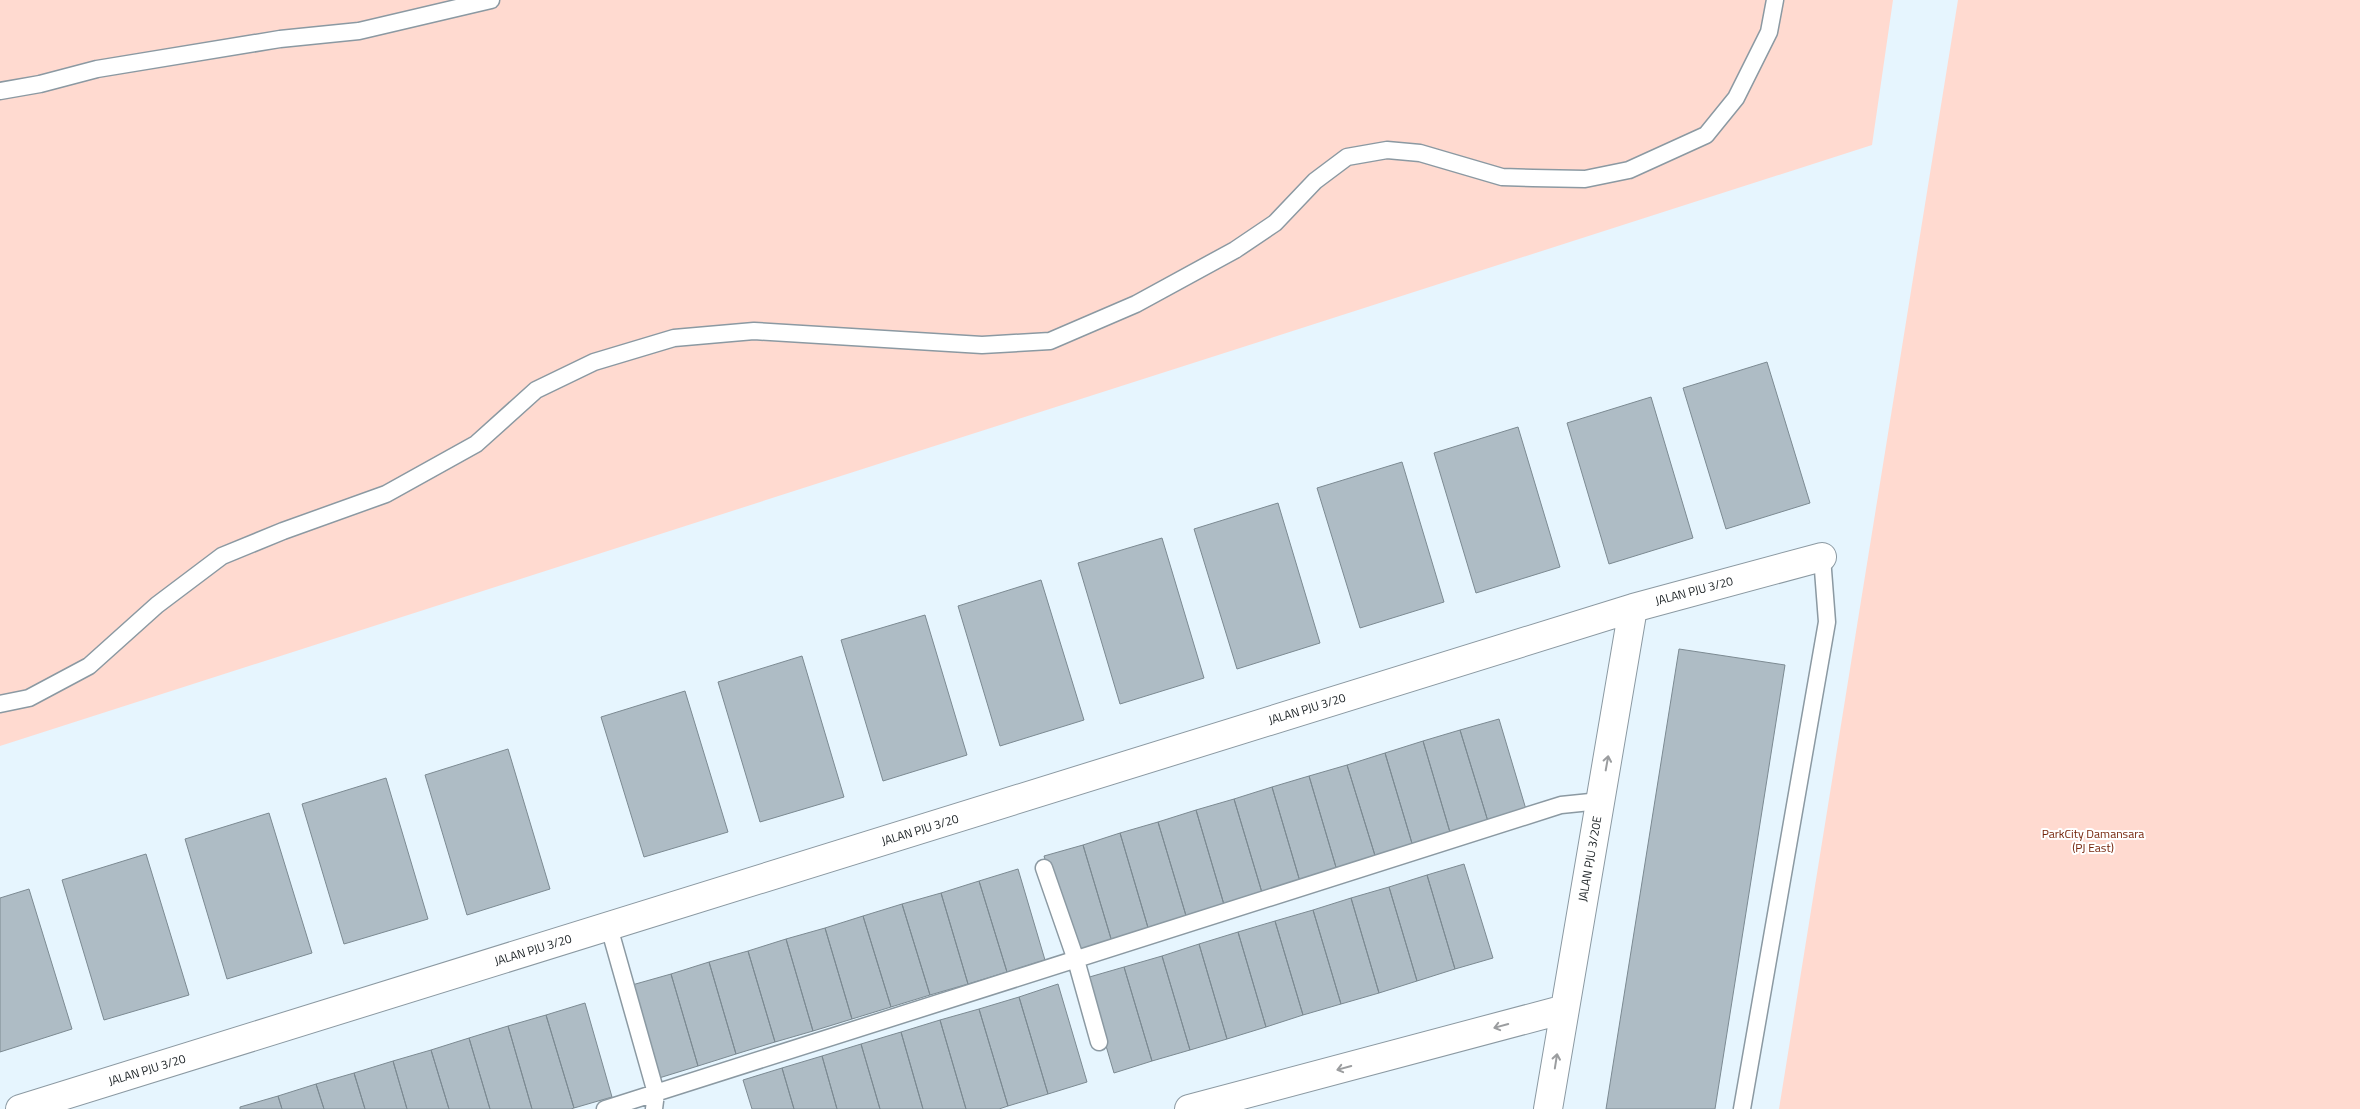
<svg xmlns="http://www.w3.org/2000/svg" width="2360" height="1109" viewBox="0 0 2360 1109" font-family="'Titillium Web',sans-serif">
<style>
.green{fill:#ffdad0}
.building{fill:#aebcc5;stroke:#7c8a92}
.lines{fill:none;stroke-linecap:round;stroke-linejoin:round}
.service-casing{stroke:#8b99a2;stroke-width:19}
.minor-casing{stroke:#8b99a2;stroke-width:30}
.service{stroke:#fff;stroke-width:16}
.minor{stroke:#fff;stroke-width:28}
.oneway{stroke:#9b9d9f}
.labels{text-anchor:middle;stroke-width:4;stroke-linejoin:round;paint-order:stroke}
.street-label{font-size:12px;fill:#202629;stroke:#fff}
.park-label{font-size:12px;fill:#74240a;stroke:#fff}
</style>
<rect width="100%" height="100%" fill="#e6f5fe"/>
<path class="green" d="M0,0H1893L1872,145L0,746Z
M1958,0H2360V1109H1779Z"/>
<path class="building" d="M1767,362L1810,503L1726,529L1683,388Z
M1651,397L1693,538L1609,564L1567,423Z
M1518,427L1560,567L1476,593L1434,453Z
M1402,462L1444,602L1360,628L1317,488Z
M1278,503L1320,643L1237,669L1194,529Z
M1162,538L1204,678L1120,704L1078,563Z
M1041,580L1084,720L1000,746L958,606Z
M925,615L967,755L883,781L841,640Z
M1679,649L1785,665L1715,1109H1606Z
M802,656L844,797L760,822L718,682Z
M685,691L728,832L644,857L601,717Z
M1499,719L1528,816L1490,828L1460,730Z
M1460,730L1490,828L1452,839L1423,741Z
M1423,741L1452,839L1414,850L1385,753Z
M508,749L550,889L467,915L425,775Z
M1385,753L1414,850L1377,862L1347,765Z
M1347,765L1377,862L1338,874L1309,776Z
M1309,776L1338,874L1301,885L1272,787Z
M386,778L428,919L344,944L302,804Z
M1272,787L1301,885L1263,896L1234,799Z
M1234,799L1263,896L1225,908L1196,810Z
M1196,810L1225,908L1187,919L1158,822Z
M269,813L312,953L227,979L185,839Z
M1158,822L1187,919L1149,931L1120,833Z
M1120,833L1149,931L1112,942L1083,845Z
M1083,845L1112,942L1073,954L1044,856Z
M146,854L189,995L104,1020L62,880Z
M1464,864L1493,958L1455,969L1427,875Z
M1018,869L1045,960L1007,972L979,881Z
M1427,875L1455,969L1417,981L1389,887Z
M979,881L1007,972L968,984L941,893Z
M1389,887L1417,981L1379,993L1351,898Z
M29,889L72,1029L0,1052V898Z
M941,893L968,984L930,995L902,904Z
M1351,898L1379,993L1341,1004L1313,910Z
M902,904L930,995L891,1007L863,916Z
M1313,910L1341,1004L1303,1015L1275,921Z
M863,916L891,1007L852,1019L825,928Z
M1275,921L1303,1015L1266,1027L1238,932Z
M825,928L852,1019L813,1031L786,939Z
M1238,932L1266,1027L1227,1039L1199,944Z
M786,939L813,1031L775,1042L748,951Z
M1199,944L1227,1039L1190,1050L1162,956Z
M748,951L775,1042L736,1054L709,962Z
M1162,956L1190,1050L1152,1061L1124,967Z
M709,962L736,1054L698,1066L671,974Z
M1124,967L1152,1061L1114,1073L1086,978Z
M671,974L698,1066L659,1078L632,985Z
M1058,984L1087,1082L1048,1094L1019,997Z
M1019,997L1048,1094L1008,1106L979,1009Z
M585,1003L612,1097L574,1108L546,1015Z
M979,1009L1008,1106L999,1109H966L940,1020Z
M546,1015L574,1108L571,1109H532L508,1026Z
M940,1020L966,1109H923L901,1032Z
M508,1026L532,1109H490L469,1038Z
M901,1032L923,1109H880L861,1044Z
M469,1038L490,1109H449L431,1050Z
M861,1044L880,1109H837L822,1056Z
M431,1050L449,1109H407L393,1061Z
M822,1056L837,1109H794L782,1068Z
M393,1061L407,1109H365L354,1073Z
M782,1068L794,1109H752L743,1080Z
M354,1073L365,1109H324L316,1084Z
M316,1084L324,1109H282L278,1096Z
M278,1096L282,1109H240V1107Z"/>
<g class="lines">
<g class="service-casing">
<path id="service" d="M0,91L40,84L97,69L280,39L359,31L491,0
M0,704L29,698L89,666L157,605L222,556L283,531L386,494L476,444L536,390L594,362L674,338L754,331L982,345L1050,341L1136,304L1235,250L1275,223L1315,181L1347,157L1387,150L1420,153L1502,177L1533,178L1585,179L1629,170L1706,135L1736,98L1769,32L1775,0
M1044,868L1076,960L1099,1042
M609,927L656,1093L654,1109
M605,1109L1561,805L1600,801
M1742,1109L1827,622L1822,557"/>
</g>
<g class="minor-casing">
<path id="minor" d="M20,1109L1633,608L1822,557
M1189,1109L1565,1009
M1548,1109L1633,608"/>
</g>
<use href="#service" class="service"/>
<use href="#minor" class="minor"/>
</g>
<defs><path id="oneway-shaft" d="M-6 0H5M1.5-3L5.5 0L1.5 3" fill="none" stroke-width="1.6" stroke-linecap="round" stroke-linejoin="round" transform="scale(1.25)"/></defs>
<g class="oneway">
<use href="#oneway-shaft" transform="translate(1607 763) rotate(-80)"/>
<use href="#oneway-shaft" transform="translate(1501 1026) rotate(165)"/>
<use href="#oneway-shaft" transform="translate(1556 1061) rotate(-81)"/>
<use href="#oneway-shaft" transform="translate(1344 1068) rotate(165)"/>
</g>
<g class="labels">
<g class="street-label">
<text transform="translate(1694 591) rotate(-15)" y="4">JALAN PJU 3/20</text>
<text transform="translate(1307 709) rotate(-17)" y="4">JALAN PJU 3/20</text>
<text transform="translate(920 830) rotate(-17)" y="4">JALAN PJU 3/20</text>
<text transform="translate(1590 859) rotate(-80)" y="4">JALAN PJU 3/20E</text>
<text transform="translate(533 950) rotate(-17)" y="4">JALAN PJU 3/20</text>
<text transform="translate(147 1070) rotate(-17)" y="4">JALAN PJU 3/20</text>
</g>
<g class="park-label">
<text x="2093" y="838">ParkCity Damansara<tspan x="2093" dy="14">(PJ East)</tspan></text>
</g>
</g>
</svg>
